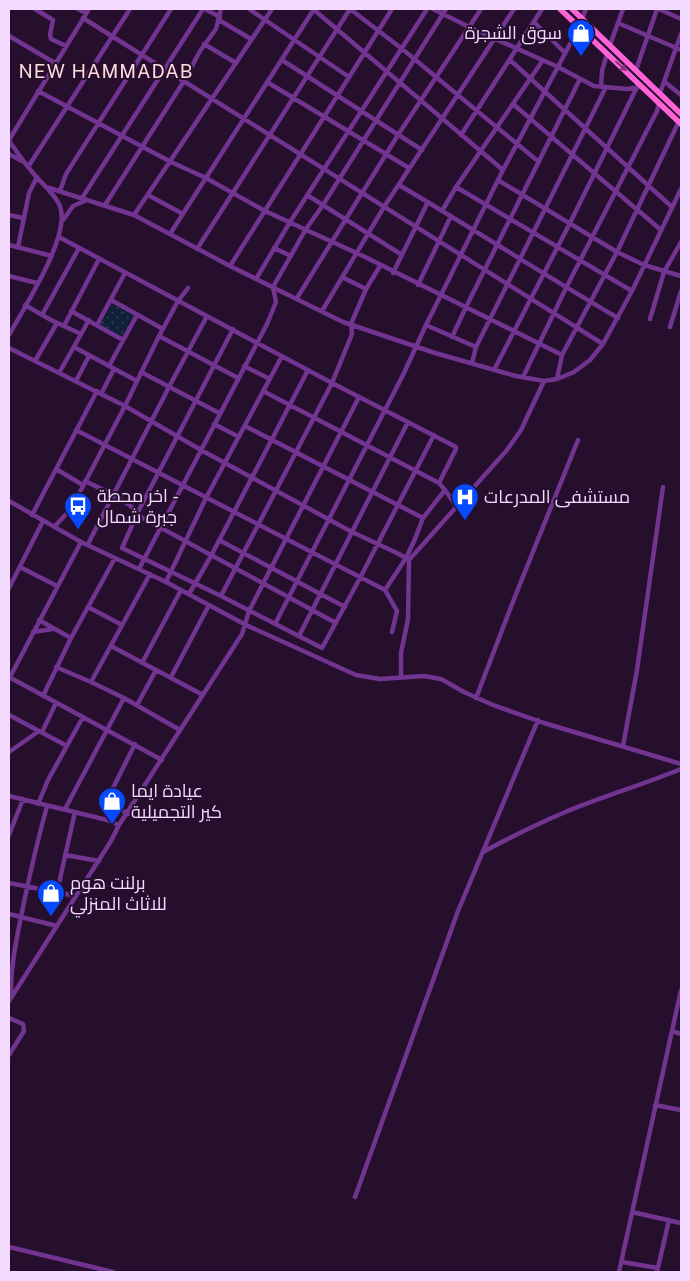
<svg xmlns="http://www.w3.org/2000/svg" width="690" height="1281" viewBox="0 0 690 1281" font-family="'Public Sans',Cairo,sans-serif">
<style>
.park{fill:url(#park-dots)}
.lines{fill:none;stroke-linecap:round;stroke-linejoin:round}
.minor{stroke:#723491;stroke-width:4.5}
.major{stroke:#ff61d7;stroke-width:5.5}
.oneway{fill:#883379}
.labels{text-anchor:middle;stroke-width:4;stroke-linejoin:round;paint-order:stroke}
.poi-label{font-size:18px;fill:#f5daff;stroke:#260e2d;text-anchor:start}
.neighbourhood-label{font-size:19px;letter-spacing:1px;fill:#ffdcdc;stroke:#260e2d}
</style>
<defs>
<pattern id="park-dots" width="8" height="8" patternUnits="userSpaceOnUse" patternTransform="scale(1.25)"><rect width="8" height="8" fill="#102037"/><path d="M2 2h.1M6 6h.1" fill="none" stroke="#334055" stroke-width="1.8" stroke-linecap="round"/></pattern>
</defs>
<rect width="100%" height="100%" fill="#260e2d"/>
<path class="park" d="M112,304L134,315L122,337L100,325Z"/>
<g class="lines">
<path class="minor" d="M35,9L53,20L50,35L51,39L66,46
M78,9L86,13
M205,9L220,17
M249,9L349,77
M313,9L503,170
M350,9L401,48L539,162
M433,9L469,27L558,67L594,86L627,89L639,87
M659,9L681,19
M83,18L603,344
M219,20L251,39
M534,22L565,53
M618,23L681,50
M9,36L55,63
M204,44L236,63
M610,45L623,9
M282,60L422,150
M510,60L672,207
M636,70L657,9
M267,82L409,168
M665,82L681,95
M601,87L602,71L607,54
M38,91L171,162L206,178L265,211L363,256L562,355
M660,93L681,34
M513,104L661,230
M461,135L542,9
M9,140L89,9
M9,141C18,154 27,166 37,178C45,186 54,194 59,204C74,232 23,309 9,335
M9,154L22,161
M28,167L130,9
M498,180L617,252L644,265L681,276
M399,185C472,228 544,275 618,318
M46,187L134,215L230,266L343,322L435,353L516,376L544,381L557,379L574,372L590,360L603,344L632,291L681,189
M456,187L632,291
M60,191L66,174L171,9
M148,195L183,214
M307,195L402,255
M82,198L203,9
M105,205L184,81L200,51L216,29L221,9
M442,211L456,187L543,60
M9,215L23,218
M134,215L272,9
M63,220L73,206L87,200
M170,234L314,9
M59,237L332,383L456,447V449L439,483L445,490L423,518L415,539L406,558L385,590L397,611L392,632
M9,245L52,256
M18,247L29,193L37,177
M274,248L291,256
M197,249L350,9
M230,266L392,9
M393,273L428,202
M9,276L37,283
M342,277L366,289
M256,279L290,222L427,9
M418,285L451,216
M297,298L398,135L481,9
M111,300L163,329
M25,305L51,320L81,334
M71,311L123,340
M322,311L384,207L514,9
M42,315L79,248
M650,319L664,272L681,242
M97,325L125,273
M426,325L476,347L472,363
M64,326L99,259
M670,327L681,291
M233,329L138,512L122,548L221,596L322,648L360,578L434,435
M159,336L238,378
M452,337L466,307L580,79
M74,347L137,381
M476,347L606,87
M9,348L125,406L201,450L352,532L399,554L409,560
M35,361L57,323
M109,366L137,315
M244,366L270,379
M494,370L570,223L637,87
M141,372L219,413
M59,373L89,320
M523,377L566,288L657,111L659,103
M557,379L562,355L617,252L679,121
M76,381L89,356
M263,391L439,483
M101,394L114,369
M214,424L239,437
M245,426L423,518
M76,430L385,590
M56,469L83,485
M85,481C101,489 132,502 141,517L336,623
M445,490L456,506
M9,501L81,542L166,582L246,625L356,675L380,679L424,676L441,679L464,692L493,705L544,723L681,764
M32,515L97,391
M55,526L71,509L125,406L159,336L178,301L188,288
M219,540L345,607
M88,544L169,387L207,316
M20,567L57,586
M139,569L267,324L276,302L273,287L306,229L323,205L446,9
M166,582L206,498L282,356
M9,588L43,521
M189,594L211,556L308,370
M221,596L332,383L352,334L351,324L366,289L380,266
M88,607L122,625
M39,620L71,638
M275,624L403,375L426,325L503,170L578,29L586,9
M33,632L53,629
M299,636L408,422
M111,646L203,695
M142,663L181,590
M56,667L91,682L150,574
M9,677L162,760
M171,677L209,605
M401,677V653L408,619L409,560L507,450L521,430L544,381
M9,679L81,542
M91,682L124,698
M43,696L71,638L115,558
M476,698L516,594L578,440
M137,705L156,670
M9,715L67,746
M42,732L56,703
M623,746L637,670L663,487
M9,752L39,731
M9,796L107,820L119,825
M38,804L48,780L83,717
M65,809L124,698L180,730
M128,814C119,808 111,805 110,794L135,744
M9,835L23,799
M483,852C509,838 535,825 563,813C601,797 642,785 681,769
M65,855L99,861
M9,883L76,896
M57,892L75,812
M9,914L57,926
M11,998C10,967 17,937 23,907C30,873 38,839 47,806
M9,1001L111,841L119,825L242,634L249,611L359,397
M9,1018L23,1024L24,1031L9,1055
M672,1031L681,1034
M655,1105L681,1110
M355,1197L458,911L538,720
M632,1212L681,1223
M9,1247L113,1272
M622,1262L658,1268
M619,1272L681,990
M657,1272L669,1220"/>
<path class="major" d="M560,9L681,124
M572,9L681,114"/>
</g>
<defs><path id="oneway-solid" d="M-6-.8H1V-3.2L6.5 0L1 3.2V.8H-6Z" transform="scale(1.25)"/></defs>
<use class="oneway" href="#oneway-solid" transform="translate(621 66) rotate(41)"/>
<defs>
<g id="shop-pin" transform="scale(1.4375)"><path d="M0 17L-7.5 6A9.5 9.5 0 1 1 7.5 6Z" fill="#064aff" stroke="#260e2d"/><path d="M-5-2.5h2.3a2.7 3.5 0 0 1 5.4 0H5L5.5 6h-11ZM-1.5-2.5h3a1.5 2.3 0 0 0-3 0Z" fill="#fff"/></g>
<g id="hospital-pin" transform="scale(1.4375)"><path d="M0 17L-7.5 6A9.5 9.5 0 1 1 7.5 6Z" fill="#064aff" stroke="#260e2d"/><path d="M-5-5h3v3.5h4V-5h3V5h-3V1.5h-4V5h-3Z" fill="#fff"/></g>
<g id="bus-pin" transform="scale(1.4375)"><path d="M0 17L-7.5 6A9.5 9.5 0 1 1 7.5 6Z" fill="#064aff" stroke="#260e2d"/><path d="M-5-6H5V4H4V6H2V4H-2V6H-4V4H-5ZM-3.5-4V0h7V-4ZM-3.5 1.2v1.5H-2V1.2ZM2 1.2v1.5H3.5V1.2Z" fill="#fff"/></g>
</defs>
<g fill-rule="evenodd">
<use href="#shop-pin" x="581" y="33"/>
<use href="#hospital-pin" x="465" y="497"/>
<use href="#bus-pin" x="78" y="506"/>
<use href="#shop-pin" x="112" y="801"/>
<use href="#shop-pin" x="51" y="893"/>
</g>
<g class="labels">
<g class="poi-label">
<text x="562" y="39" text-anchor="end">سوق الشجرة</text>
<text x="97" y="502">اخر محطة -<tspan x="97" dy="21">جبرة شمال</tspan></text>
<text x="484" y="503">مستشفى المدرعات</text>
<text x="131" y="797">عيادة ايما<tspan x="131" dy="21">كير التجميلية</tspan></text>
<text x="70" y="889">برلنت هوم<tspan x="70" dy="21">للاثاث المنزلي</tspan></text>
</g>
<g class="neighbourhood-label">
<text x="106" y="78">NEW HAMMADAB</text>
</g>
</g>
<rect width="690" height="1281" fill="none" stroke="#f5daff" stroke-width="20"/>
</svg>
